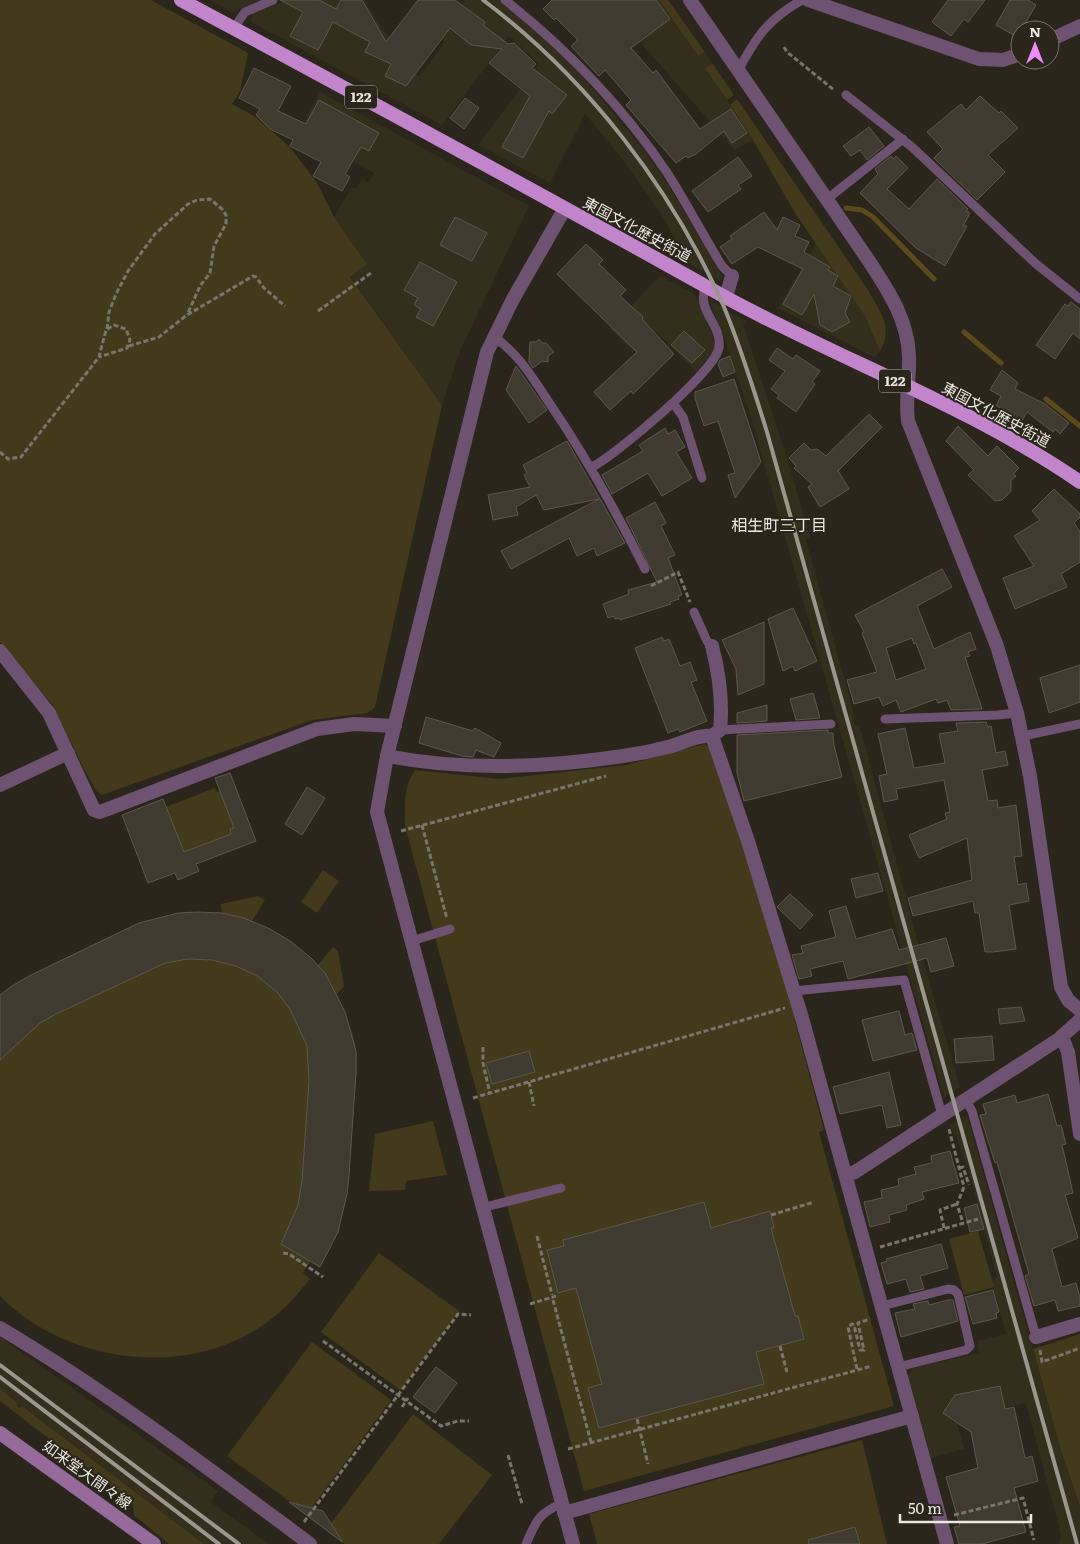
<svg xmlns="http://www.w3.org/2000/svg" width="1080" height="1544" viewBox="0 0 1080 1544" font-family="Literata,'Noto Sans JP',serif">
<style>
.built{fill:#342e1d}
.green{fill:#43391b}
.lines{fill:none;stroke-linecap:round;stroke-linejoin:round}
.stream{stroke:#5b4b1b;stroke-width:5}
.building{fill:#3f3b30;stroke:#5c584c;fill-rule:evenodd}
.path{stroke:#78756c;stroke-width:3;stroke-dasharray:5 2.5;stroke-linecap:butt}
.service{stroke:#6e5271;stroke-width:9}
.minor{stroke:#6e5271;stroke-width:14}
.tertiary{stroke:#6e5271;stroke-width:14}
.secondary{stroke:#966a9a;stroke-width:14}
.trunk{stroke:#c284ca;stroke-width:14}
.rail{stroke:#9a978f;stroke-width:4}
.labels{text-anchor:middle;stroke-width:4;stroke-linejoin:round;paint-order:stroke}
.shield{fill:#2a261c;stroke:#b1aea7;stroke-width:1}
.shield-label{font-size:14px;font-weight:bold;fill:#ebe9e2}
.street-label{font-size:15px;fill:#ebe9e2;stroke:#2a261c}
.neighbourhood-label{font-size:16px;fill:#ebe9e2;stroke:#2a261c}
</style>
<rect width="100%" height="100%" fill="#2a261c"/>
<path class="built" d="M210,0H261L232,12Z
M288,0H365L377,21L419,77L445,42L440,37L465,2L463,0H498L553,46L576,69L644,150L668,184L708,252L722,276L720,280L684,261L685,257L658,209L621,157L585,114L550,183L478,145L539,64L509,36L442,125L251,22L252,14Z
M603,0H659L698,56L705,52L713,64L706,68L753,140L735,150Z
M320,92L529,206L460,351L442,405L350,276L367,264L334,217L352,187L356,189L362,179L368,182L374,173L299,132Z
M816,244L865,316L880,351L876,356L874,357L778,308Z
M660,276L693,293L699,303L716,345L715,350L696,372L657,332L633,352L609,328Z
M709,300L748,322L743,324L787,458L810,537L806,540L855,718L853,720L855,726L859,725L860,727L918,943L960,1087L944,1097L753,424L725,340Z
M967,1115L1061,1451L1080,1506V1544H1059L1061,1534L1026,1403L966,1416L958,1426L964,1449L931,1458L908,1375L913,1368L979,1353L977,1341L1006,1334L991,1279L997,1277L972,1183L956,1136H954L950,1125Z
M0,1337L218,1491L211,1502L269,1544H204L29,1411L17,1406L18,1403L0,1389Z"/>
<path class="green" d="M0,0H151L248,53L240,91L232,104L254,116L289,146L317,183L334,217L367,264L350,277L442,405L375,707L367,713L312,720L102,795L97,792L84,769L53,705L0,642Z
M659,0H668L705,52L698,56Z
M713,64L734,95L727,100L705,68Z
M737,99L868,290C880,312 894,327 880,351L865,316L795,213L753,140L730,105Z
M705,744L711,747L798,1020L795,1021L824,1130L819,1132L894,1406L584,1491L405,826C405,806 403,787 415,770L499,779L626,765Z
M215,788L216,792L220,791L234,828L230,829L231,834L184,852L166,807Z
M323,870L339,881L317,913L301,902Z
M258,896L265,900L252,921L290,941L318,965L333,947L338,951L344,986L337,994C345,1013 354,1032 356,1052C358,1075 354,1098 353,1121C349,1172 348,1222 320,1267L310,1261L303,1273L310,1279C298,1294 286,1308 270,1320C192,1380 67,1365 0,1296V995C23,978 48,967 73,954C127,928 160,910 222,913L221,904Z
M433,1121L447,1175L406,1181L405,1190L369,1191L375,1134Z
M978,1231L994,1287L964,1295L949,1239Z
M379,1253L459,1311L400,1390L321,1332Z
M1080,1334V1506L1061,1451L1033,1349Z
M312,1342L391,1400L307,1514L227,1456Z
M0,1389L18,1403L17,1406L20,1408L22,1406L204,1544H169L134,1515L133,1505L123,1499L125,1497L0,1401Z
M413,1414L492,1475L439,1544H345L326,1530Z
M862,1440L887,1544H597L589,1514Z"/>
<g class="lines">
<path class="stream" d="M846,208L862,210L873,217L934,279
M964,332L1001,363
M1046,399L1080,426"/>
</g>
<path class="building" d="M280,0H319L336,9L341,0H362L386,42L418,0H455L485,22L483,25L508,44L514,43L536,64L532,68L567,95L552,114L549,111L523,158L502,147L530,96L489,63L502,49L471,45L450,28L406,86L385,76L391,64L365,52L370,42L333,22L318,50L290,36L303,12Z
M552,0H656L670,19L631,48L653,73L656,70L700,129L731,109L747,133L732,143L724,131L696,154L688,158L686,156L676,163L626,105L631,100L605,70L599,76L571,46L578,40L556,18L554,20L543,9Z
M948,0H985L968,22L964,19L951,36L932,22Z
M1010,0H1028L1036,5L1017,37L996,25Z
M254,68L291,86L278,111L306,124L319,100L379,133L369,151L361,147L345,174L350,177L342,191L313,176L321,162L290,146L293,140L270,129L256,115L260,109L239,98Z
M980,96L999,113L1001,111L1018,128L988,155L1005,172L977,200L934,158L943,149L927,132L961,104L966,110Z
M465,98L479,108L464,129L450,118Z
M869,127L884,146L867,160L860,150L851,156L843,146Z
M891,156L893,159L896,156L908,168L887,189L909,209L937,179L968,209L966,211L970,213L963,226H967L945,266L916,248L860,193L878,174L875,169Z
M738,157L752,176L738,185L741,189L708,212L692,191Z
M764,212L777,230L783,217L800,225L795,236L809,242L804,252L830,267L828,270L838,276L833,286L851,296L845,313L850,322L832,332L820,325L814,294L802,315L783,304L803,269L758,247L732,264L720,247L732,239L730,236Z
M455,217L487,233L472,261L440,245Z
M586,244L603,260L599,264L626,290L620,296L643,317L642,319L674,354L633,394L631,391L610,410L594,392L637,352L557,274Z
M420,262L457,282L433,326L416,317L421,309L414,305L418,298L404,290Z
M1071,302L1080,309V339L1073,333L1055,359L1036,345L1065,304L1068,306Z
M684,331L705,350L692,363L671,345Z
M539,339L542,343H546L554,352L548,356V362L542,361L533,368L529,362L530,342H536Z
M777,348L793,359L796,355L820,371L812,382L815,384L796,412L777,398L779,395L771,389L785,371L769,360Z
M730,356L735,372L723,377L718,364L720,360Z
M516,366L547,410L529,423L506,390Z
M1002,370L1018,383L1015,389L1045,404L1069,423L1060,434L1055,429L1053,432L1027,412L1021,422L1000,410L1001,408L996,406L1001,396L990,390Z
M734,379L761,462L735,498L728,475L735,473L718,421L704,426L695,398V392Z
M869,414L882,427L838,471L849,489L820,507L808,487L812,484L794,468L796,466L789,458L804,443L811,450L817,449L826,456Z
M958,426L988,456L997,446L1019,468L1013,474L1016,476L1011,480V491L1002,500L995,501L968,475L974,470L946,441Z
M665,428L668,434L675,430L685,447L676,452L692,478L662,496L648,473L612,494L602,475L643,451L639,445Z
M567,441L625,543L597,556L594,548L577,556L569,538L511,569L501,551L599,499L544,510L536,495L516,507L518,515L493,520L488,495L530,487L524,475L527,473L523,465Z
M1054,489L1080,514V517L1074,523L1080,532V562L1061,574L1067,587L1015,609L1003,578L1034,566L1014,536L1040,520L1032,511Z
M655,502L666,523L661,526L675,555L668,558L682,595L678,596L679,599L670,602L671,604L620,620L619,618L615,619L614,616L608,618L603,604L629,594L628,590L657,582L626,518Z
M942,569L952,587L917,606L934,649L970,632L976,649L968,652L970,656L965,657L982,709L951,710L947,700L938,703L936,699L901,712L896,700L883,706L879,697L854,704L847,680L877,672L862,633L864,632L855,615ZM912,638L914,644L916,643L926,669L896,680L886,648Z
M793,608L817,661L795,671L793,666L783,671L768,619Z
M764,622V684L738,695L736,669L722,640Z
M662,637L664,641L669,639L680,666L690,662L697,680L691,682L707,721L680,732L678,729L668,733L635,648Z
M1080,665V702L1049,713L1040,678Z
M813,693L820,718L796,720L790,699Z
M767,705V721L737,723V713Z
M426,717L473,731L475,728L501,743L494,757L476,750L473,757L462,756L419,743Z
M986,722L988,727L991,726L996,753L1005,751L1008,765L982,770L988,801L997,800L998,808L1016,805L1022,856L1014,857L1018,885L1026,883L1029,901L1009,905L1016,949L993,952H985L979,913H975L973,901L913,916L908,898L972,880L967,838L919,858L909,835L947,819L945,813L950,812L944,780L896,789L898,799L884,802L879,776L887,774L878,734L905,728L914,768L945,763L939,734L958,731L956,723Z
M828,730V733H833L834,745L842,777L744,801L737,773V735Z
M230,773L256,841L196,864L199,871L178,880L175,873L148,883L122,815L163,799L184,852L231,834L230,829L234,828L215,778Z
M307,787L325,798L302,835L285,824Z
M878,873L883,891L856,898L851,879Z
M790,894L813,915L800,929L777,907Z
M846,906L856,939L892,929L899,950L946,938L954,966L931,972L927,958L848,979L843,961L810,969L812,976L799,979L792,955L803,953L801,946L836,937L829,911Z
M197,912L222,913L244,918L270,929L290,941L311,958L325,973L345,1012L356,1051V1072L349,1175L347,1194L338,1232L320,1267L281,1244L298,1205L302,1181L309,1081L307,1046L290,1009L277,992L257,976L236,966L212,960L188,959L165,963L56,1014L40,1023L0,1060V995L12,986L29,976L139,923L178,913Z
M1021,1007L1025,1021L1000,1024L998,1009Z
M899,1011L905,1035L912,1033L917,1050L873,1061L862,1020Z
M992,1036L994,1060L956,1063L954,1039Z
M529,1051L535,1072L492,1084L486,1063Z
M889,1072L901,1125L887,1128L882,1105L840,1114L833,1087Z
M1048,1094L1057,1126L1061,1125L1066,1144L1062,1145L1073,1193L1065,1195L1078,1238L1052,1249L1062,1287L1076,1283L1080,1298V1306L1058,1311L1055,1300L1034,1306L1025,1276L1029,1274L997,1162L995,1163L980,1115L986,1114L983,1104L1015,1095L1017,1103Z
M950,1151L959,1183L922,1192L924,1199L906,1205L907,1210L889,1215L890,1222L870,1227L864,1202L882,1198L881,1190L899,1186L898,1179L916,1174L914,1167L932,1163L931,1156Z
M704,1202L711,1228L770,1211L774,1228H771L795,1316H798L804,1339L756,1352L764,1384L599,1428L588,1388L602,1384L576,1288L558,1293L547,1250L564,1246L563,1240Z
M977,1204L984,1229L970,1232L964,1208Z
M941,1244L948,1268L920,1276L924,1289L910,1292L906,1279L887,1284L881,1263L887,1261L886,1259Z
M993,1290L999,1312L996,1313L997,1318L973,1324L965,1297Z
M948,1300H953L958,1321L901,1337L895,1313L915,1309L913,1304L928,1301L929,1305Z
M436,1367L457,1383L435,1413L413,1397Z
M1000,1386L1005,1409L1014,1407L1025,1458L1032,1456L1038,1481L1014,1488L1026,1532L982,1544H959L954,1527L960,1526L946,1477L978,1468L971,1432L943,1413L955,1395Z
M289,1502L323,1511L342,1541V1542Z
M855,1527L860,1544H809L808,1540Z"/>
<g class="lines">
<path class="path" d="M784,47L787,52L834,90
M318,311L371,273
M107,329L109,312L116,294L128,271L155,234L188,204L197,200L210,199L222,209L226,215V224L214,246L210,273L200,286L187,315
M129,346L159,337L187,315L253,276L256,277L264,288L285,306
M0,452L8,459L21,457L99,357L106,330L114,325L126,329L130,340L127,348L99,357
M651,586L678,572L690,602
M422,825L447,919
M401,831L606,776
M483,1047V1063L490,1094
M529,1082L534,1106
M473,1098L785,1008
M949,1129L964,1187L957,1204L963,1223
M959,1168L963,1167L969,1185
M771,1215L814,1202
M944,1228L940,1210L957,1204
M537,1236L552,1295
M880,1247L978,1219
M283,1253L289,1254L323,1277
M553,1300L591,1442
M530,1304L556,1296
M323,1341L441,1426L458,1421H469
M780,1346L787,1372
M1040,1350L1042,1362L1080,1348
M857,1369L848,1327L852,1324L854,1325L860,1350H864L858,1323L870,1319
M402,1407L408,1398
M637,1419L648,1464
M568,1449L872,1366
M508,1455L522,1504
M954,1515L1023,1498L1034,1540
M304,1522L458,1314L471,1315"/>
<path class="service" d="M505,0C567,49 622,106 666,171C686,202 703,235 722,266L732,276
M234,28L245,12L273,0
M738,71C756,37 768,19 802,0
M846,95L912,147L1035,263L1080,299
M826,200L903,139
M494,337C519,354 532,377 548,401C585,455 616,511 645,569
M673,403L683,417L702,478
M592,467C616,455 717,370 719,347C722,324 695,310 706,286
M694,612L707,641L712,646
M885,719L998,715L1017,713
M720,730L831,724
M1023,736L1080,724
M412,941L450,929
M794,991L904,980L942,1115
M966,1100L972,1111L1036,1337
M481,1208L561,1188
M882,1306L948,1289L954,1290L958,1294L970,1346L966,1350L898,1367
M526,1544C537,1520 537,1515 562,1503"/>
<path class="minor" d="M808,0L979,59L1003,60L1020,54
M1050,40L1080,26
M726,297L732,276
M0,651L49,713L94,810L100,812L317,729L354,724L395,726
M712,736L748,841L802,1018L947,1544
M387,756C465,771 544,768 623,756C638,754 653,751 668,747C681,744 698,734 712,736L720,730C723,702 719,673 712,646
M0,785L68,753
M1062,1037L1068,1052L1080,1134
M0,1328C108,1392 209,1469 310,1544
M1036,1337L1080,1324
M564,1513L912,1416"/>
<path class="tertiary" d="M690,0L869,261C888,290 908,320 909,356C910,378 905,399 908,421L997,646L1017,713L1030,776L1061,987L1068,1000L1080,1010
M564,210L513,299L487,352L387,756L377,812L573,1544
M846,1175L855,1172L1059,1039L1080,1020"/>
<path class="secondary" d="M0,1433L154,1544"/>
<path class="trunk" d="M181,0C360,96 539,193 716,292C836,359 967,404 1080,482"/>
<path class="rail" d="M483,0C587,78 672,188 724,307C741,348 754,390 767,432L1077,1544
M0,1365L239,1544
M0,1377L219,1544"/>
</g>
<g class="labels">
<g class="shield">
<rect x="345" y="85.5" width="32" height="23" rx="4"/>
<rect x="879" y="369.5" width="32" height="23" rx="4"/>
</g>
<g class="shield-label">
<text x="361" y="102">122</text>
<text x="895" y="386">122</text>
</g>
<g class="street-label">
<text transform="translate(637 230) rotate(28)" y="5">東国文化歴史街道</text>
<text transform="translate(996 415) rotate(28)" y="5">東国文化歴史街道</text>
<text transform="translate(87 1475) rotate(36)" y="5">如来堂大間々線</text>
</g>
<g class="neighbourhood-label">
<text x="779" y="531">相生町三丁目</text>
</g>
</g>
<g transform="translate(1035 45)"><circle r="24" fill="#2a261c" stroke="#77746b"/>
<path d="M0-4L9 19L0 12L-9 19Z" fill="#ed8cf9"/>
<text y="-8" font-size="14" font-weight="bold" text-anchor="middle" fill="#ebe9e2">N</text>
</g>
<path d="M900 1514v8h131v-8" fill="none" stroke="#ebe9e2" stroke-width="2.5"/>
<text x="908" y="1514" font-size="15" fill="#ebe9e2" stroke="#2a261c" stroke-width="4" paint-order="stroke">50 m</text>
</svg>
